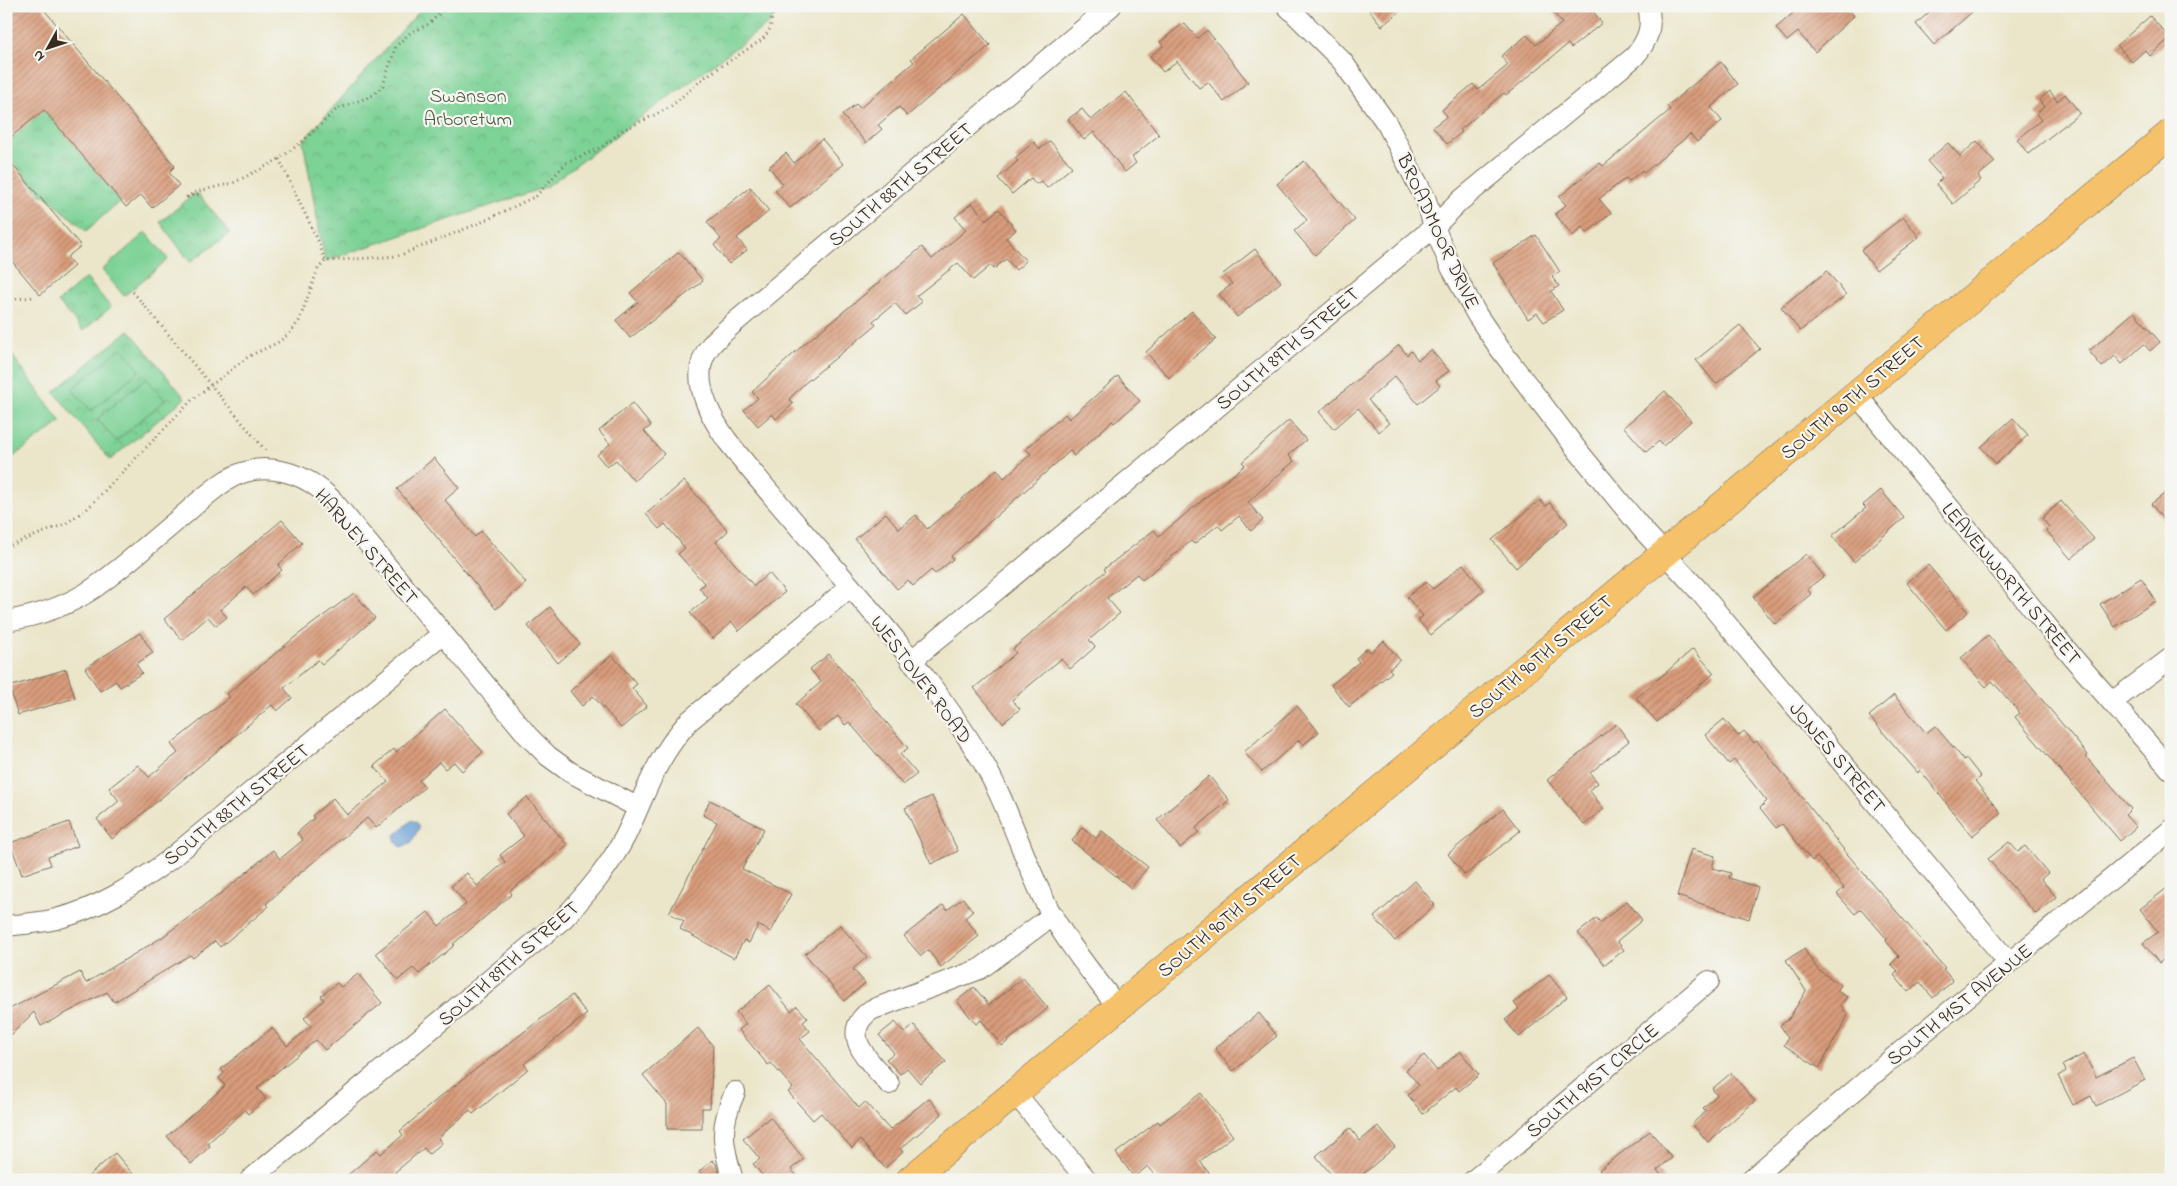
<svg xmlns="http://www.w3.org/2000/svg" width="2177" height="1186" viewBox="0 0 2177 1186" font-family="'Indie Flower',sans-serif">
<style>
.grass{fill:url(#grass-tufts);stroke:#5c7e5a}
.park{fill:url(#park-crowns);stroke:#5c7e5a}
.pitch{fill:#7dd296;stroke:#5c7e5a}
.water{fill:#689ed5;stroke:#52647a}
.building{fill:url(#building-hatch)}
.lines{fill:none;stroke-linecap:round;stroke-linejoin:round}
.street-casing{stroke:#796c5a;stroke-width:22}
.primary-casing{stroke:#796c5a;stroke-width:29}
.path{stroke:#796c5a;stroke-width:3;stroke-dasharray:1 4;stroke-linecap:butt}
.street{stroke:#fff;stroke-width:20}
.primary{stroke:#f5c16b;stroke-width:28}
.labels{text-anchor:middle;stroke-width:4.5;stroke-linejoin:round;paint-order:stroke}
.park-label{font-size:20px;fill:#4f5c42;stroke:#f6f6f2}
.street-label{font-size:20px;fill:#3b2a1e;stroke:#f6f6f2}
</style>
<defs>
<pattern id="grass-tufts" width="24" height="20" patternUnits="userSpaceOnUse" patternTransform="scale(1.25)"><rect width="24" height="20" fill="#7dd296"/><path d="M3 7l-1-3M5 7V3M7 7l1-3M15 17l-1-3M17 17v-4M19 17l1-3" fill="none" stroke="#6db481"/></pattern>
<pattern id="park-crowns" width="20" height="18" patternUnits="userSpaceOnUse" patternTransform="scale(1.25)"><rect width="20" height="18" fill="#7dd296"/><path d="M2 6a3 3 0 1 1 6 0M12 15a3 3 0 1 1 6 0" fill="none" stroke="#6db481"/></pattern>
<pattern id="building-hatch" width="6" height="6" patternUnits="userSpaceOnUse" patternTransform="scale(1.25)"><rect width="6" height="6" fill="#d99c7c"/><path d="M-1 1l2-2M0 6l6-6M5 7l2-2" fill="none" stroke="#b17f65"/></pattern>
</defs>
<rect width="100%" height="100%" fill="#f6f6f2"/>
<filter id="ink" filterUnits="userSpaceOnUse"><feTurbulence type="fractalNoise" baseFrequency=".02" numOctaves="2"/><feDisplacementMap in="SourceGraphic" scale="10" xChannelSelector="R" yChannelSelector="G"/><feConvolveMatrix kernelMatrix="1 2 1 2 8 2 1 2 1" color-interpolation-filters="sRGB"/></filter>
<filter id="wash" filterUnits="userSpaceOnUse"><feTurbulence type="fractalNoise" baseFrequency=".0096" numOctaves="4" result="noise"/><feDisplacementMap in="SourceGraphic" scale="20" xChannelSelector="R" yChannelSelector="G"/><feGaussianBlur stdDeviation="1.12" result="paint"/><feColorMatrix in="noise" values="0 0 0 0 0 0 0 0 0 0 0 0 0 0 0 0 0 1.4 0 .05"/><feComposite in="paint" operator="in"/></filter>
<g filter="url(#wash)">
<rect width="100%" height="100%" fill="#ebe6ca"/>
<path class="grass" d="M44,110L120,201L86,231L45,195H41L6,153V145Z"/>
<path class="park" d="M424,6H772V21L546,187L325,261L303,141Z
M198,194L230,233L190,262L160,222L193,195Z
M86,278L111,307L83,331L58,302Z
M129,330L185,398L110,460L54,392Z"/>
<path class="pitch" d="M146,232L168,259L124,296L102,270Z
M6,347L61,422L6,462Z
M121,348L140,370L91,411L72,389Z
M146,378L165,400L116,441L97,419Z"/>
<path class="water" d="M412,820L417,823L419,828L411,843L401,847L395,841V835Z"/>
<g id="blocks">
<path class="building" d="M6,6H41L175,166L169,172L179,185L152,208L141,195L126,207L44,110L6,141Z
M1366,6H1406L1382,26Z
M1548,6H1589L1602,23L1571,48L1568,44L1506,95L1504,93L1460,130L1462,132L1447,144L1433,127L1447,116L1442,110L1473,84L1478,90L1508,65L1501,56L1527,35L1536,45L1562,23Z
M1801,6H1846L1854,16L1815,52L1798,32L1787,41L1776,28Z
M1936,6H1979L1934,45L1916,24Z
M964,14L990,45L907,116L899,107L878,125L882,129L866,143L842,115L856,104L860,108L914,62L911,59Z
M2150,16L2170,38L2150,56L2145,50L2132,62L2117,45Z
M1184,23L1197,38L1207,30L1248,82L1224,102L1208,82L1199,88L1177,61L1163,72L1150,56L1163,46L1160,42Z
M1721,62L1738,84L1711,107L1722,121L1697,142L1690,134L1644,173L1642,170L1629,181L1626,178L1599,199L1611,213L1587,233L1582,227L1573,236L1555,214L1566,205L1559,197L1600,163L1603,166L1670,110L1667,106Z
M2050,91L2057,101L2065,94L2080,113L2028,154L2017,139L2041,120L2036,114L2044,107L2039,100Z
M1126,92L1159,135L1132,157L1136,163L1125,172L1094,132L1084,140L1068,119L1082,109L1091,120Z
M822,139L843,164L790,208L775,190L783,184L769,167L786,153L794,163Z
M1050,141L1072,167L1047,188L1041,181L1036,184L1031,178L1012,194L998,178L1018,161L1015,158L1034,142L1040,149Z
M1977,141L1995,162L1978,176L1981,180L1953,204L1936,184L1942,178L1927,161L1948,143L1960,156Z
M6,157L81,246L67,257L74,266L40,295L6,254Z
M1304,161L1355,220L1315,255L1294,231L1307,220L1277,184Z
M750,187L769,211L737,238L747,250L729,264L714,245L721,239L707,222Z
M972,203L986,220L999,209L1016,230L1006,238L1026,261L1016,270L1006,259L994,269L991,265L973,280L958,263L916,296L922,302L905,315L895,303L873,321L876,325L805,383L789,399L793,404L776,419L772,414L758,426L744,410L758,398L752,392L803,345L922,247L932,259L966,230L955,217Z
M1903,217L1919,237L1876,270L1861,250Z
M1536,235L1560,272L1552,277L1559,286L1551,291L1563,310L1544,322L1537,313L1528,319L1493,263Z
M1255,249L1281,282L1237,317L1219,294L1232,284L1223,274Z
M679,252L703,281L630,338L616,320L638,302L630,293Z
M1827,271L1846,295L1800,331L1781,307Z
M1192,311L1216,339L1169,378L1146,352Z
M2134,312L2160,342L2150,351L2144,344L2122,364L2115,356L2102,367L2089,351Z
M1740,325L1760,349L1716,384L1696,360Z
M1399,345L1407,355L1411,351L1418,360L1431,350L1449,371L1436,381L1440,386L1418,404L1395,376L1368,400L1389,423L1379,432L1358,408L1334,429L1319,412Z
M1118,376L1140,401L1114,423L1112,421L1074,456L1070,451L951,556L953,559L935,574L931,570L913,586L908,580L897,589L855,539L886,513L899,529L916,515L927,529L997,469L1004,478L1031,454L1026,449L1065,414L1069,419Z
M1665,391L1691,421L1663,446L1659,441L1646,452L1624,427Z
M632,403L651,426L644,431L664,454L634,481L616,460L607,467L597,455L610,444L599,431Z
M2013,418L2028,435L1996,464L1981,447Z
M1289,420L1306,440L1288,455L1294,461L1248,502L1263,520L1251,531L1239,516L1222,530L1218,525L1194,544L1191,541L1142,580L1137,574L1107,598L1120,613L1089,640L1095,647L1070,669L1061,659L1012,700L1020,709L1003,723L974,688L1016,653L1013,649L1106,571L1104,569L1154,530L1159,536L1245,465L1242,462Z
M434,458L459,488L445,500L475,537L481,531L526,583L496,609L397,489Z
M684,481L728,531L716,542L754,586L769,573L785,592L739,631L732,622L713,639L690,613L708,598L699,588L705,584L678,554L685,548L665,524L659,529L646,514Z
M2171,489V529L2151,504Z
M1881,490L1904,518L1854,562L1832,536L1866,508L1863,505Z
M1540,500L1545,506L1550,503L1568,523L1516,568L1492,540Z
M2061,501L2094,539L2071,559L2046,530L2049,527L2042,518Z
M282,520L302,543L278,565L282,570L253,595L246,587L220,610L227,617L216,626L208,617L182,640L164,619Z
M1806,554L1824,576L1807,589L1811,594L1775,624L1753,597Z
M1463,564L1484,590L1431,635L1418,620L1423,616L1407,597L1426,582L1433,589Z
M1928,565L1968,612L1946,630L1907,583Z
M2141,578L2156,601L2115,627L2100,604Z
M354,593L375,618L322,664L318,660L284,688L292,698L277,711L272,705L112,839L97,819L119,801L109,788L138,765L149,777L178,753L171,744L230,697L227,694L295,637Z
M550,607L580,644L558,663L528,626Z
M140,633L153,653L136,664L142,673L120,687L116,681L100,691L85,668Z
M1988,635L2088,755L2086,757L2131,809L2125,815L2136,827L2120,841L2015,717L2020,713L1992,681L1986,687L1961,658Z
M1384,641L1400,660L1389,669L1392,672L1349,707L1331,685L1359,662L1356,658L1367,648L1370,652Z
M1693,649L1714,673L1657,722L1636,698Z
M829,654L908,748L900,754L917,774L903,785L849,722L845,725L838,716L819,731L796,704L821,682L810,669Z
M612,655L637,684L632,688L647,706L621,728L593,696L582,706L570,691Z
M66,669L75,698L18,715L9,687Z
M1894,695L1926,733L1935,726L1964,760L1966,758L1981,777L1975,781L2001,813L1972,836L1920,770L1918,773L1869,716Z
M1297,706L1319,732L1303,745L1299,740L1262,772L1244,752Z
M445,709L483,752L462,771L454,762L445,769L439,762L419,780L425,787L376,828L367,818L295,877L266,904L268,907L220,947L215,941L193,958L190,955L114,1002L107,992L41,1026L34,1012L6,1040V1011L80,972L86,983L161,938L223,892L273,850L280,859L303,840L297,833L314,818L312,816L333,798L347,815L388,782L374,766L394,749L396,752Z
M1724,719L1738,736L1744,731L1754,743L1757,741L1848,855L1945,968L1943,969L1953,981L1933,998L1920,982L1908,992L1894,975L1898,971L1891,964L1899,956L1886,941L1887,939L1861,909L1855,914L1837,894L1844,888L1817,857L1812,861L1782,824L1776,828L1760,808L1767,801L1734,760L1729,764L1705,735Z
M1616,724L1629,741L1590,773L1598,783L1589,790L1604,809L1584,825L1547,780Z
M1209,776L1229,800L1196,828L1199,832L1180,848L1157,820Z
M932,796L958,851L931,864L905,808Z
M527,797L567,845L510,891L512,894L453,944L455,945L419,974L413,968L398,980L376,953L428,912L439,926L466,904L451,886L467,873L477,886L505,862L500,855L524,836L506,814Z
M710,800L764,829L742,869L791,894L771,932L758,925L749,943L744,940L734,958L680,929L684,921L669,913L717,822L703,815Z
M1503,809L1520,831L1465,875L1448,854Z
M69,822L78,846L48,857L51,865L22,875L10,843Z
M1082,827L1096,838L1102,831L1148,867L1131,888L1072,841Z
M2009,842L2018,852L2025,846L2048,873L2041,879L2056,897L2036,914L1988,859Z
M1691,849L1715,856L1712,868L1731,873L1729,878L1758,887L1749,919L1677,896Z
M1415,881L1435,905L1395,941L1374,917Z
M2171,885V954L2159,963L2143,943L2158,932L2140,909Z
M963,898L973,911L965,918L979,936L941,967L928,950L921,956L904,936L943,905L947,910Z
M1627,901L1642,920L1617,941L1624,950L1605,965L1578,933L1597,918L1600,923Z
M840,925L867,957L853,969L865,983L844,1001L805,954Z
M1804,949L1818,970L1841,985L1837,991L1847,997L1841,1005L1848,1016L1819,1068L1784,1045L1788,1038L1780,1025L1788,1020L1806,991L1786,960Z
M358,974L382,1003L325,1050L316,1040L257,1088L266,1099L248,1114L245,1110L208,1143L210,1146L191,1164L167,1136L225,1086L219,1078L224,1073L221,1069L272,1028L287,1046L311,1026L304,1018L324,1000L321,996L337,983L341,987Z
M1549,975L1567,997L1519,1037L1505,1020L1519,1009L1514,1003Z
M1023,978L1048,1008L1002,1046L981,1020L976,1024L957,1001L974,987L989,1005Z
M770,985L791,1011L797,1006L808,1018L803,1022L810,1031L800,1039L859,1108L865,1102L890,1130L929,1098L942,1114L900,1149L903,1152L885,1168L860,1140L852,1148L821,1113L813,1120L788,1092L793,1088L771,1063L768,1065L739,1030L746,1024L736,1012Z
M572,995L587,1014L524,1064L528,1069L473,1114L470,1110L438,1138L442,1143L429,1154L424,1148L395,1172L401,1180H342L377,1150L381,1154L403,1135L400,1131L441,1096Z
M1259,1013L1277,1036L1233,1071L1215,1048Z
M895,1022L905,1033L914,1025L946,1062L920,1083L907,1068L900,1074L886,1059L894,1053L879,1035Z
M698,1028L713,1046L710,1108H702V1129H667V1104L643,1075Z
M1460,1051L1479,1075L1459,1091L1456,1087L1423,1114L1408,1095L1419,1085L1406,1070L1424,1055L1437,1071Z
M2084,1054L2096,1077L2133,1058L2145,1080L2096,1106L2091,1096L2073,1105L2058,1076L2066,1071L2063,1065Z
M1731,1073L1755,1101L1708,1142L1692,1124L1706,1111L1703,1108L1717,1095L1712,1089Z
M1201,1093L1233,1136L1200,1161L1214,1180H1159L1148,1166L1134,1177L1116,1153L1158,1121L1160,1124Z
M770,1117L804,1159L791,1169L800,1180H766L753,1164L760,1159L743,1139Z
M1378,1126L1395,1147L1356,1180H1336L1316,1156L1350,1128L1360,1141Z
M1650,1131L1672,1158L1657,1170L1665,1180H1607L1599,1170Z
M115,1153L138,1180H84Z
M712,1160L716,1164L721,1180H706L699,1172Z"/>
</g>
</g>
<g filter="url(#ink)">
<use href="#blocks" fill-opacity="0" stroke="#796c5a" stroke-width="1"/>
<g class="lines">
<g class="street-casing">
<path id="street" d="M1111,6L734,323C726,330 718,337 711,345C687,374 708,413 726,439C808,545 908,640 978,754C1007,800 1021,854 1045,902C1064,940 1093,974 1118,1008
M1287,6L1342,61L1387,124L1426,200L1434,227L1451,267L1477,315L1500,349L1578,451L1643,530L1700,592L2009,963
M1856,394L2075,660L2171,770
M6,621C38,616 68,606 94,588C124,567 152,541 180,518C195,505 210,491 227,480C263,458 306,472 333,501L528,736L548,756L570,772L637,807
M911,661L1434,227L1460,201L1634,57C1648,41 1653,27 1648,6
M2112,702L2171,658
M6,926C23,924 40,923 56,919C98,909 135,885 169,860L442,634
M889,1084C871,1062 837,1035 871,1010L980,969L1053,915
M1015,1093L1087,1180
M250,1180L564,918C588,892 610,866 626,835C648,789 654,761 689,721L850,587
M733,1180C722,1143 719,1128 735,1092
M1474,1180L1709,981
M1750,1180L1894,1057L2171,830"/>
</g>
<g class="primary-casing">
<path id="primary" d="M910,1180L2171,133"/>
</g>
<path class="path" d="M279,159L319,243L325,261
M198,194L185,198L195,192L233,183L261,169L279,159L303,141L337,109L374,95L383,85L396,46L410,33L429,24L447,6
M133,292L266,451
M6,300L34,297
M6,547L65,524L87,509L192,400L249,356L277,343L290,333L299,321L318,269L325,261L398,256L482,222L536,196L566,163L602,147L623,130L669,108L705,77L763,39L770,29L774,6"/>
<use href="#street" class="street"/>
<use href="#primary" class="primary"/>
</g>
</g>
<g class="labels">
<g class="park-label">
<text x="468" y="102">Swanson<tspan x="468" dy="23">Arboretum</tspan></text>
</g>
<g class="street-label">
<text transform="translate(900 184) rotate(-40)" y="7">SOUTH 88TH STREET</text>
<text transform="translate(1439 231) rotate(65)" y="7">BROADMOOR DRIVE</text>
<text transform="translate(1287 348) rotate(-40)" y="7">SOUTH 89TH STREET</text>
<text transform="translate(1852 397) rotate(-40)" y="7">SOUTH 90TH STREET</text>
<text transform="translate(367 546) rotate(49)" y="7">HARNEY STREET</text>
<text transform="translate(2012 583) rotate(50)" y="7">LEAVENWORTH STREET</text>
<text transform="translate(1540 656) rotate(-40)" y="7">SOUTH 90TH STREET</text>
<text transform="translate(922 679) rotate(53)" y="7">WESTOVER ROAD</text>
<text transform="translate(1838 757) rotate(50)" y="7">JONES STREET</text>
<text transform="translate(236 804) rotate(-39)" y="7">SOUTH 88TH STREET</text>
<text transform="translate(1229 915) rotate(-40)" y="7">SOUTH 90TH STREET</text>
<text transform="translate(508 963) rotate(-41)" y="7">SOUTH 89TH STREET</text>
<text transform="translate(1959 1004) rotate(-39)" y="7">SOUTH 91ST AVENUE</text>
<text transform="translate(1592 1080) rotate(-40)" y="7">SOUTH 91ST CIRCLE</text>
</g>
</g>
<rect width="2177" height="1186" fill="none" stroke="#f6f6f2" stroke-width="25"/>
<g transform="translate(48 48) rotate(230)" stroke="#f6f6f2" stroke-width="4" paint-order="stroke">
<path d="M0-4L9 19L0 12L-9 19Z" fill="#3b2a1e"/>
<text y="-8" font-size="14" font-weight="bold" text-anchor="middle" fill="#3b2a1e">N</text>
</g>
</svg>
